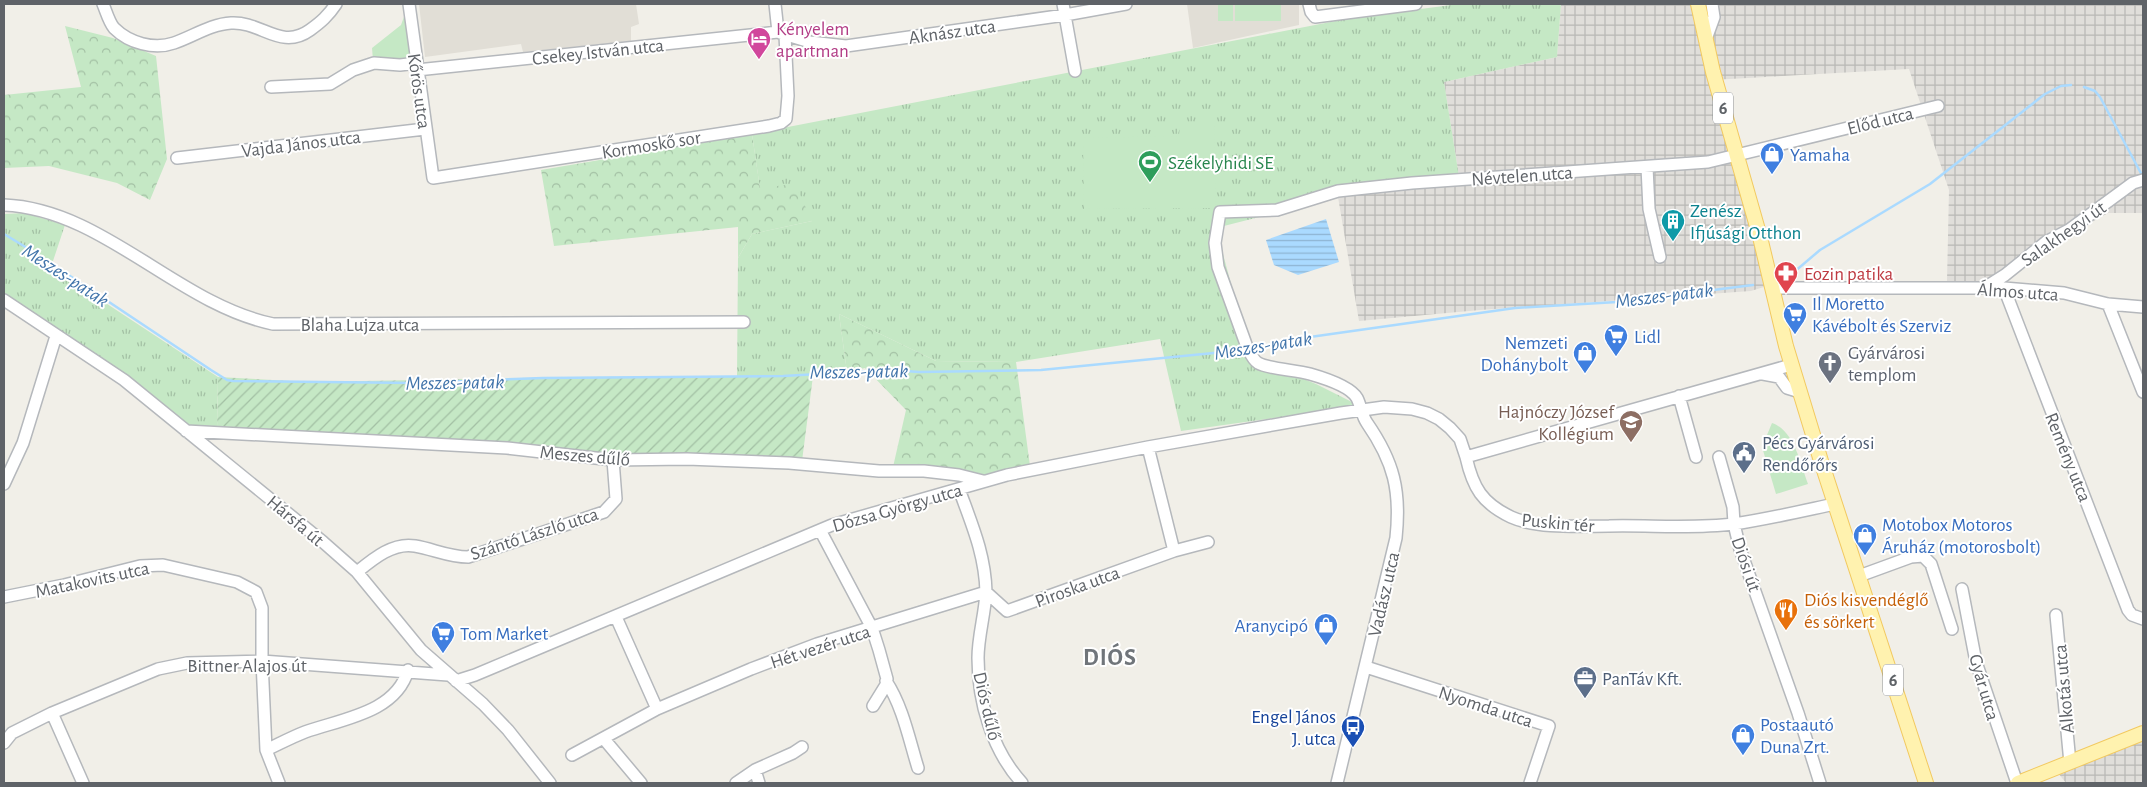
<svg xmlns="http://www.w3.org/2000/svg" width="2147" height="787" viewBox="0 0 2147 787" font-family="'Alegreya Sans',sans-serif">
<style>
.industrial{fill:url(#industrial-grid)}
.education{fill:#e1ded6}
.grass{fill:url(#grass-tufts)}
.forest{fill:url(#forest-crowns)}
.park{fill:#c5e8c5}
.garden{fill:url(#garden-furrows)}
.water{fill:url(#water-rules)}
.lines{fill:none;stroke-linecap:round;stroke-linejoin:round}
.stream{stroke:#aadaff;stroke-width:2.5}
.minor-casing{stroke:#b5b8bc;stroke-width:14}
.major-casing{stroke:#f2c960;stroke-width:16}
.minor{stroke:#fff;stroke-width:11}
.major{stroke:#fff2af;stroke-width:14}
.labels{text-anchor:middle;stroke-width:4;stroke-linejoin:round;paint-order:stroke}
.shield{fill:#fff;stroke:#8f9295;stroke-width:1}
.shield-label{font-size:18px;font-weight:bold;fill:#5f6368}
.hotel-label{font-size:19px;fill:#b23c85;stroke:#fff;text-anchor:start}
.street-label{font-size:19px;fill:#5f6368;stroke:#fff}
.shop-label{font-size:19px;fill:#366cbe;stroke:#fff;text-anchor:start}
.leisure-label{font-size:19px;fill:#27864d;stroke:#fff;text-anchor:start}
.culture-label{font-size:19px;fill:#0d838f;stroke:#fff;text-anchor:start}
.health-label{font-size:19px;fill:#be3a42;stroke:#fff;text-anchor:start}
.worship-label{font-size:19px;fill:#5b616d;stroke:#fff;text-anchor:start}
.education-label{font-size:19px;fill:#785e54;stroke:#fff;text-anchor:end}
.service-label{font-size:19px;fill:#4e5e75;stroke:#fff;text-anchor:start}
.food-label{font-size:19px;fill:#c56008;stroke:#fff;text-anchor:start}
.transit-label{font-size:19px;fill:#164399;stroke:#fff;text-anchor:end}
.water-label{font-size:20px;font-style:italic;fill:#4174aa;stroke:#fff}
.district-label{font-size:24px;font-weight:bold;letter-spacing:1px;fill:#70757a;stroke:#fff}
</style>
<defs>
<pattern id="industrial-grid" width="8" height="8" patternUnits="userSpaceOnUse" patternTransform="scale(1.25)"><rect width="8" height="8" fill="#e0deda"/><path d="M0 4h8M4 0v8" fill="none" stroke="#b9b8b5"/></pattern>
<pattern id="grass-tufts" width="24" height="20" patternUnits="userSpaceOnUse" patternTransform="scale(1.25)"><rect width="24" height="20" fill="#c5e8c5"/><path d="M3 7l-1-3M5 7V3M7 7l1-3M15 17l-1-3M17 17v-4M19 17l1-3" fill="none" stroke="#a3c0a4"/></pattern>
<pattern id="forest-crowns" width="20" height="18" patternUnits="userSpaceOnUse" patternTransform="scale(1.25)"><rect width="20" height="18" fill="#c5e8c5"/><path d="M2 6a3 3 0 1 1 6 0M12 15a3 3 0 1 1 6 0" fill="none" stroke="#a3c0a4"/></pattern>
<pattern id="garden-furrows" width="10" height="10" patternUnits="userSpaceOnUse" patternTransform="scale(1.25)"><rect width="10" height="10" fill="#c5e8c5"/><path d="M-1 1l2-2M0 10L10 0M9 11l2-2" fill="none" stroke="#a3c0a4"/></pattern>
<pattern id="water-rules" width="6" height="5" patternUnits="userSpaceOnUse" patternTransform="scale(1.25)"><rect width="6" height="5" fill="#aadaff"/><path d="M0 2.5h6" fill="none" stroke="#8eb4d2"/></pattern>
</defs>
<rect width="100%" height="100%" fill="#f1efe8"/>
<path class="industrial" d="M1561,4H2143V213H2108L2054,243L2002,284H1963L1947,281L1949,190L1909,69L1711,80L1767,286L1751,291L1480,310L1359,321L1338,197L1460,183L1444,82L1557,57Z
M2143,730V783H2066L2054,768Z"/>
<path class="education" d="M419,4H636L639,24L631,27V41L523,52L521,44L425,57Z
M1187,4H1299V25L1193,48Z"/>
<path class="grass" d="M1459,4H1561L1557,57L1444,82L1460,183L1338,197L1216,228L1251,358L1316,384L1360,406L1181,431L1160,339L1016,362L936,361L839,314L847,372L813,376L737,377L738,258L752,234L812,221L760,189L752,134L1351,18Z
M25,213L65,225L51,267L218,377L217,430L186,428L4,295V214Z"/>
<path class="forest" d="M65,26L113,38L156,56L167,159L150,200L117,183L49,166L4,168V95L81,87Z
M752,134L760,188L795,184L812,221L752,234L738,258V227L554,246L541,170Z
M839,314L936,361L1016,362L1030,466L985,475L893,467L906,410L865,368L847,372Z"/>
<path class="park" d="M1218,4H1233V21H1218Z
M1235,4H1281V21H1235Z
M410,13L416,57L373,60L372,48L401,25L405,14Z
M1180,123H1214L1216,208L1084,209L1083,138L1179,136Z
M1772,423C1794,430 1801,465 1808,484L1776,494L1762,447Z"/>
<path class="garden" d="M813,376L802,461L613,460L217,430L218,377L309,382L572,377Z"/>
<path class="water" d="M1326,219L1339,262L1298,275L1274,265L1266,240Z"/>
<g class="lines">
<path class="stream" d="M2084,87L2095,91L2100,97L2143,177
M4,234L37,254L211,370L227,380L233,381L415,383L543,378L783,376L892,370L919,372L1041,370L1244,350
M1787,278L1820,250L1930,184L2045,94L2061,86L2071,85
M1252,349L1303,338L1515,308L1617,302L1753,285"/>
<g class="minor-casing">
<path id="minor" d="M103,4C106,11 109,22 114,28C129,43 154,50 174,43C192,37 211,24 231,23C261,21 281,51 310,30C321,22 328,16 336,4
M409,4L433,178L769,126L781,123L786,119L788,96L785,35
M775,4L778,32
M1063,4L1075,71
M1309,4L1311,12L1315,17L1416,4
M780,33L810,42L846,46L1065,15L1126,4
M1706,39L1714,17L1712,4
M417,70L778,32
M271,87L330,84L353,70L374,63L400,65L417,63
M177,158L425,129
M1647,167L1649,209L1660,257
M4,205C103,209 177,304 273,324L744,322
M1986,287L2005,275L2046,242L2069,230L2133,183L2143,180
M1772,288H2004L2064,293L2108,304L2143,307
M2004,288L2128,610L2132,615L2143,619
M4,300L124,380L323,542L357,572L421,650L483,704L508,730L550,783
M2108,304L2143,392
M1791,365L1466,457C1473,488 1482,503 1511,517C1537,529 1581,526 1609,526C1650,525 1693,529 1734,524C1768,519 1802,511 1835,504
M1763,374L1779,377L1787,388L1800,392
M1679,396L1696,457
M186,431L507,448L613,460L687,459L789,463L879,471H924L959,475L983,481
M1719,457L1733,507L1734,524L1740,549L1798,713L1820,783
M4,484L23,443L56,336
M959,489C972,525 985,554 986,592L1007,611L1174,551L1148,447
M820,530L872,628L879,650L887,679L886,685L873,706
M1174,551L1208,542
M357,572C373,559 393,542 415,546C433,549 449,557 468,557L604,512L616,499L613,460
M1859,576L1911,557L1923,556L1931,564L1952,629
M1962,589L1976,662L2017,783
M4,597L64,585L140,566L163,565L237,582L256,592L262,608V661L266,750
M2056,615L2070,763
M616,617L657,709
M1366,667L1549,726L1530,783
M456,681L475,675L832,525L1007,475L1148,447L1341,413L1384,407L1412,409L1427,413L1439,419L1450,428L1460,439L1466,457
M886,681C903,707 909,739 918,768
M52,713L83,783
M604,739L641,783
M4,743L12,733L52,713L158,669L187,663L262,661L448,675
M572,755L657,709L751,669L817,644L986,592C985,614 978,636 978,658C978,702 992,750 1022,783
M755,770L759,783
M279,783L266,750C279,744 292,737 305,732C341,719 396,713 408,670
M736,783L755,770L793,753L802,747
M1337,783L1396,538C1401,491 1394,462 1367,423C1362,416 1361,406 1357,398C1350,386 1324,378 1310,374C1297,370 1268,369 1258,363C1253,360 1250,353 1247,347L1218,267L1215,243L1220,212L1277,210L1338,191L1412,183L1708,162L1938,106"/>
</g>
<g class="major-casing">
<path id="major" d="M1698,4L1713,72L1760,237L1786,346L1821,461L1926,783
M2018,783L2143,733"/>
</g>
<use href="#minor" class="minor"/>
<use href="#major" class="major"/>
</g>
<defs>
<g id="hotel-pin" transform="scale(1.25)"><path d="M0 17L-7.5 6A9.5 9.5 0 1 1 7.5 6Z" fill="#d1479c" stroke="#fff"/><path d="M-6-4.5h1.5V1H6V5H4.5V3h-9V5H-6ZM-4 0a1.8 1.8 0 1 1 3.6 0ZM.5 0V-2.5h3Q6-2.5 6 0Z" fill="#fff"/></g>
<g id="shop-pin" transform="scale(1.25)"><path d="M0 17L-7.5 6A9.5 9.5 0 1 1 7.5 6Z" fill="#3f7fe0" stroke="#fff"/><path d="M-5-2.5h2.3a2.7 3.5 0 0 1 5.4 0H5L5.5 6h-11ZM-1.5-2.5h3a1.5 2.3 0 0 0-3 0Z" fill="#fff"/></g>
<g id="stadium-pin" transform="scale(1.25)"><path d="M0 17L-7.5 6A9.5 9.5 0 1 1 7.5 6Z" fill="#2e9e5b" stroke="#fff"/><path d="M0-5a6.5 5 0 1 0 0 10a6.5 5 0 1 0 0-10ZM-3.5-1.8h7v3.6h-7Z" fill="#fff"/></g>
<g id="building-pin" transform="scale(1.25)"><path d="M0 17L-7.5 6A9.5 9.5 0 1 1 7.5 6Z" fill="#0f9aa8" stroke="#fff"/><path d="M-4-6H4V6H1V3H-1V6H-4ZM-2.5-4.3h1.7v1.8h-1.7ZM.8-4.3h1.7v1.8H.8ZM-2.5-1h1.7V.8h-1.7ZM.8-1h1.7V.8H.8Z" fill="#fff"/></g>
<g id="pharmacy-pin" transform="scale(1.25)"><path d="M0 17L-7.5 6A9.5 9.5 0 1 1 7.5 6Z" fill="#e0444e" stroke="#fff"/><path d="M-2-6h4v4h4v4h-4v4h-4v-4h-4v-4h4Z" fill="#fff"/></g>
<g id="supermarket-pin" transform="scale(1.25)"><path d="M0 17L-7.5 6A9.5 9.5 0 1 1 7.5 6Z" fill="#3f7fe0" stroke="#fff"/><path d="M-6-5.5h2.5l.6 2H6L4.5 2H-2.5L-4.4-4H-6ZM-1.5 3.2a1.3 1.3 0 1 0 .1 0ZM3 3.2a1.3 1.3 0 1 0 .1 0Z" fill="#fff"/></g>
<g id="church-pin" transform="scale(1.25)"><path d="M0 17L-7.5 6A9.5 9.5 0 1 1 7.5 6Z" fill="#6b7280" stroke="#fff"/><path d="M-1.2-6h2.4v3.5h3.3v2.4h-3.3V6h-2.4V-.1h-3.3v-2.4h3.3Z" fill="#fff"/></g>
<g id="school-pin" transform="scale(1.25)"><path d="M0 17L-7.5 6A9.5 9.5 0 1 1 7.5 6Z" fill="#8d6e63" stroke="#fff"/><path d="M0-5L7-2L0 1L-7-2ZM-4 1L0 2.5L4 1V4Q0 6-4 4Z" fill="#fff"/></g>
<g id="civic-pin" transform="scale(1.25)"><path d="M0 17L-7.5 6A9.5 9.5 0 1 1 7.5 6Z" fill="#5c6f8a" stroke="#fff"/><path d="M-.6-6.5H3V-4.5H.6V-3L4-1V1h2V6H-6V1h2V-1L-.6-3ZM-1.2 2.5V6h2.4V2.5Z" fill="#fff"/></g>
<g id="restaurant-pin" transform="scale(1.25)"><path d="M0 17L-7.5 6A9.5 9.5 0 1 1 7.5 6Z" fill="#e8710a" stroke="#fff"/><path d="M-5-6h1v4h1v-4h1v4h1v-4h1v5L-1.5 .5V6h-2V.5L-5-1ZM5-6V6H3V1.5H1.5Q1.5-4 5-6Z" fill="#fff"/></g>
<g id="office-pin" transform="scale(1.25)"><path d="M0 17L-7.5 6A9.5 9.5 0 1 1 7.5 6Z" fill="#5c6f8a" stroke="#fff"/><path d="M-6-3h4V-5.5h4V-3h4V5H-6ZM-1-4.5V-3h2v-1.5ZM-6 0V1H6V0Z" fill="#fff"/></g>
<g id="bus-pin" transform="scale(1.25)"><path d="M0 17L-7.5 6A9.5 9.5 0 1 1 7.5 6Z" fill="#1a4fb4" stroke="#fff"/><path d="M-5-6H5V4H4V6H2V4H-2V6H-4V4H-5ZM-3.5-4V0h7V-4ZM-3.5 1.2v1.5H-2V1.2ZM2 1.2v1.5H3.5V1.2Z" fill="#fff"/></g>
</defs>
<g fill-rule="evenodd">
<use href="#hotel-pin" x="759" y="39"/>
<use href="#shop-pin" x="1772" y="154"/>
<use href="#stadium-pin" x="1150" y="162"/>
<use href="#building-pin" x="1673" y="221"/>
<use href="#pharmacy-pin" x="1786" y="273"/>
<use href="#supermarket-pin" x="1795" y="314"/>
<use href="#supermarket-pin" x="1616" y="336"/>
<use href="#shop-pin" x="1585" y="353"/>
<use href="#church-pin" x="1830" y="363"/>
<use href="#school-pin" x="1631" y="422"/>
<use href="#civic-pin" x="1744" y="453"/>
<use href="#shop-pin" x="1865" y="535"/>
<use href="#restaurant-pin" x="1786" y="610"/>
<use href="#shop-pin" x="1326" y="625"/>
<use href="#supermarket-pin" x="443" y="633"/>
<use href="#office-pin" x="1585" y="678"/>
<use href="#bus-pin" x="1353" y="727"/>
<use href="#shop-pin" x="1743" y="735"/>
</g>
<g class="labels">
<g class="shield">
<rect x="1713" y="92.5" width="20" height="31" rx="4"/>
<rect x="1883" y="664.5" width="20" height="31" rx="4"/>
</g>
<g class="shield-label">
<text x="1723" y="114">6</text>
<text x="1893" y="686">6</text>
</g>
<g class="hotel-label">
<text x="776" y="35">Kényelem<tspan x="776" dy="22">apartman</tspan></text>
</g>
<g class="street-label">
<text transform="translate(952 31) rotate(-8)" y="7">Aknász utca</text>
<text transform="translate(598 51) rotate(-6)" y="7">Csekey István utca</text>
<text transform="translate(420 91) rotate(82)" y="7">Kőrös utca</text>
<text transform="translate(1880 120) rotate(-14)" y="7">Előd utca</text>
<text transform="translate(301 143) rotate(-7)" y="7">Vajda János utca</text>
<text transform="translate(651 144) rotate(-9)" y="7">Kormoskő sor</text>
<text transform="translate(1522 175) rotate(-4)" y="7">Névtelen utca</text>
<text transform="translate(2063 233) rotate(-35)" y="7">Salakhegyi út</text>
<text transform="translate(2018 291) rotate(4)" y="7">Álmos utca</text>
<text x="360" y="331">Blaha Lujza utca</text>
<text transform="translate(585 455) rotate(5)" y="7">Meszes dűlő</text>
<text transform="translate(2069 457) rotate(68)" y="7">Remény utca</text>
<text transform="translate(897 507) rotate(-16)" y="7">Dózsa György utca</text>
<text transform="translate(296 520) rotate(40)" y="7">Hársfa út</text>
<text transform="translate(1558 522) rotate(5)" y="7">Puskin tér</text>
<text transform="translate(534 533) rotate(-18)" y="7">Szántó László utca</text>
<text transform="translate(1747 564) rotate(71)" y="7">Diósi út</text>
<text transform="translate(92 579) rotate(-12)" y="7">Matakovits utca</text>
<text transform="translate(1077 586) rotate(-20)" y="7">Piroska utca</text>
<text transform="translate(1383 594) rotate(-77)" y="7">Vadász utca</text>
<text transform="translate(820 646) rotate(-18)" y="7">Hét vezér utca</text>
<text x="247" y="672">Bittner Alajos út</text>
<text transform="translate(1985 687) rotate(74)" y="7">Gyár utca</text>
<text transform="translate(2063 689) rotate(-95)" y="7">Alkotás utca</text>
<text transform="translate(988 706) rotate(77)" y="7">Diós dűlő</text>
<text transform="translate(1486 706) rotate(18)" y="7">Nyomda utca</text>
</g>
<g class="shop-label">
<text x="1790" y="161">Yamaha</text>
<text x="1812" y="310">Il Moretto<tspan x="1812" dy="22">Kávébolt és Szerviz</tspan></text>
<text x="1634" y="343">Lidl</text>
<text x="1568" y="349" text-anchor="end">Nemzeti<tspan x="1568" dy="22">Dohánybolt</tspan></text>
<text x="1882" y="531">Motobox Motoros<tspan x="1882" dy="22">Áruház (motorosbolt)</tspan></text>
<text x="1308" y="632" text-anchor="end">Aranycipó</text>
<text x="460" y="640">Tom Market</text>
<text x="1760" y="731">Postaautó<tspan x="1760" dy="22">Duna Zrt.</tspan></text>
</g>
<g class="leisure-label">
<text x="1168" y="169">Székelyhidi SE</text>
</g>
<g class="culture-label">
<text x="1690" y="217">Zenész<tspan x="1690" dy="22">Ifjúsági Otthon</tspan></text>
</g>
<g class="health-label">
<text x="1804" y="280">Eozin patika</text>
</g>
<g class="worship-label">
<text x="1848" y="359">Gyárvárosi<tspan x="1848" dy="22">templom</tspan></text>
</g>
<g class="education-label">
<text x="1614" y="418">Hajnóczy József<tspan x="1614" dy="22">Kollégium</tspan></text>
</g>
<g class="service-label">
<text x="1762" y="449">Pécs Gyárvárosi<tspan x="1762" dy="22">Rendőrőrs</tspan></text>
<text x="1602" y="685">PanTáv Kft.</text>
</g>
<g class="food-label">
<text x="1804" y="606">Diós kisvendéglő<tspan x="1804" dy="22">és sörkert</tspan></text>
</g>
<g class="transit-label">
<text x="1336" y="723">Engel János<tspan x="1336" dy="22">J. utca</tspan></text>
</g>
<g class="water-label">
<text transform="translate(66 275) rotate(33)" y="7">Meszes-patak</text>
<text transform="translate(1664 295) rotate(-7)" y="7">Meszes-patak</text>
<text transform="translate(1263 345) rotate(-9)" y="7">Meszes-patak</text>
<text transform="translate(859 371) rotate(-1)" y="7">Meszes-patak</text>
<text transform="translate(455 382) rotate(-1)" y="7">Meszes-patak</text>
</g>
<g class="district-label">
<text x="1110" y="665">DIÓS</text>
</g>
</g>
<rect width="2147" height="787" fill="none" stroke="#5f6368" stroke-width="10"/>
</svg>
